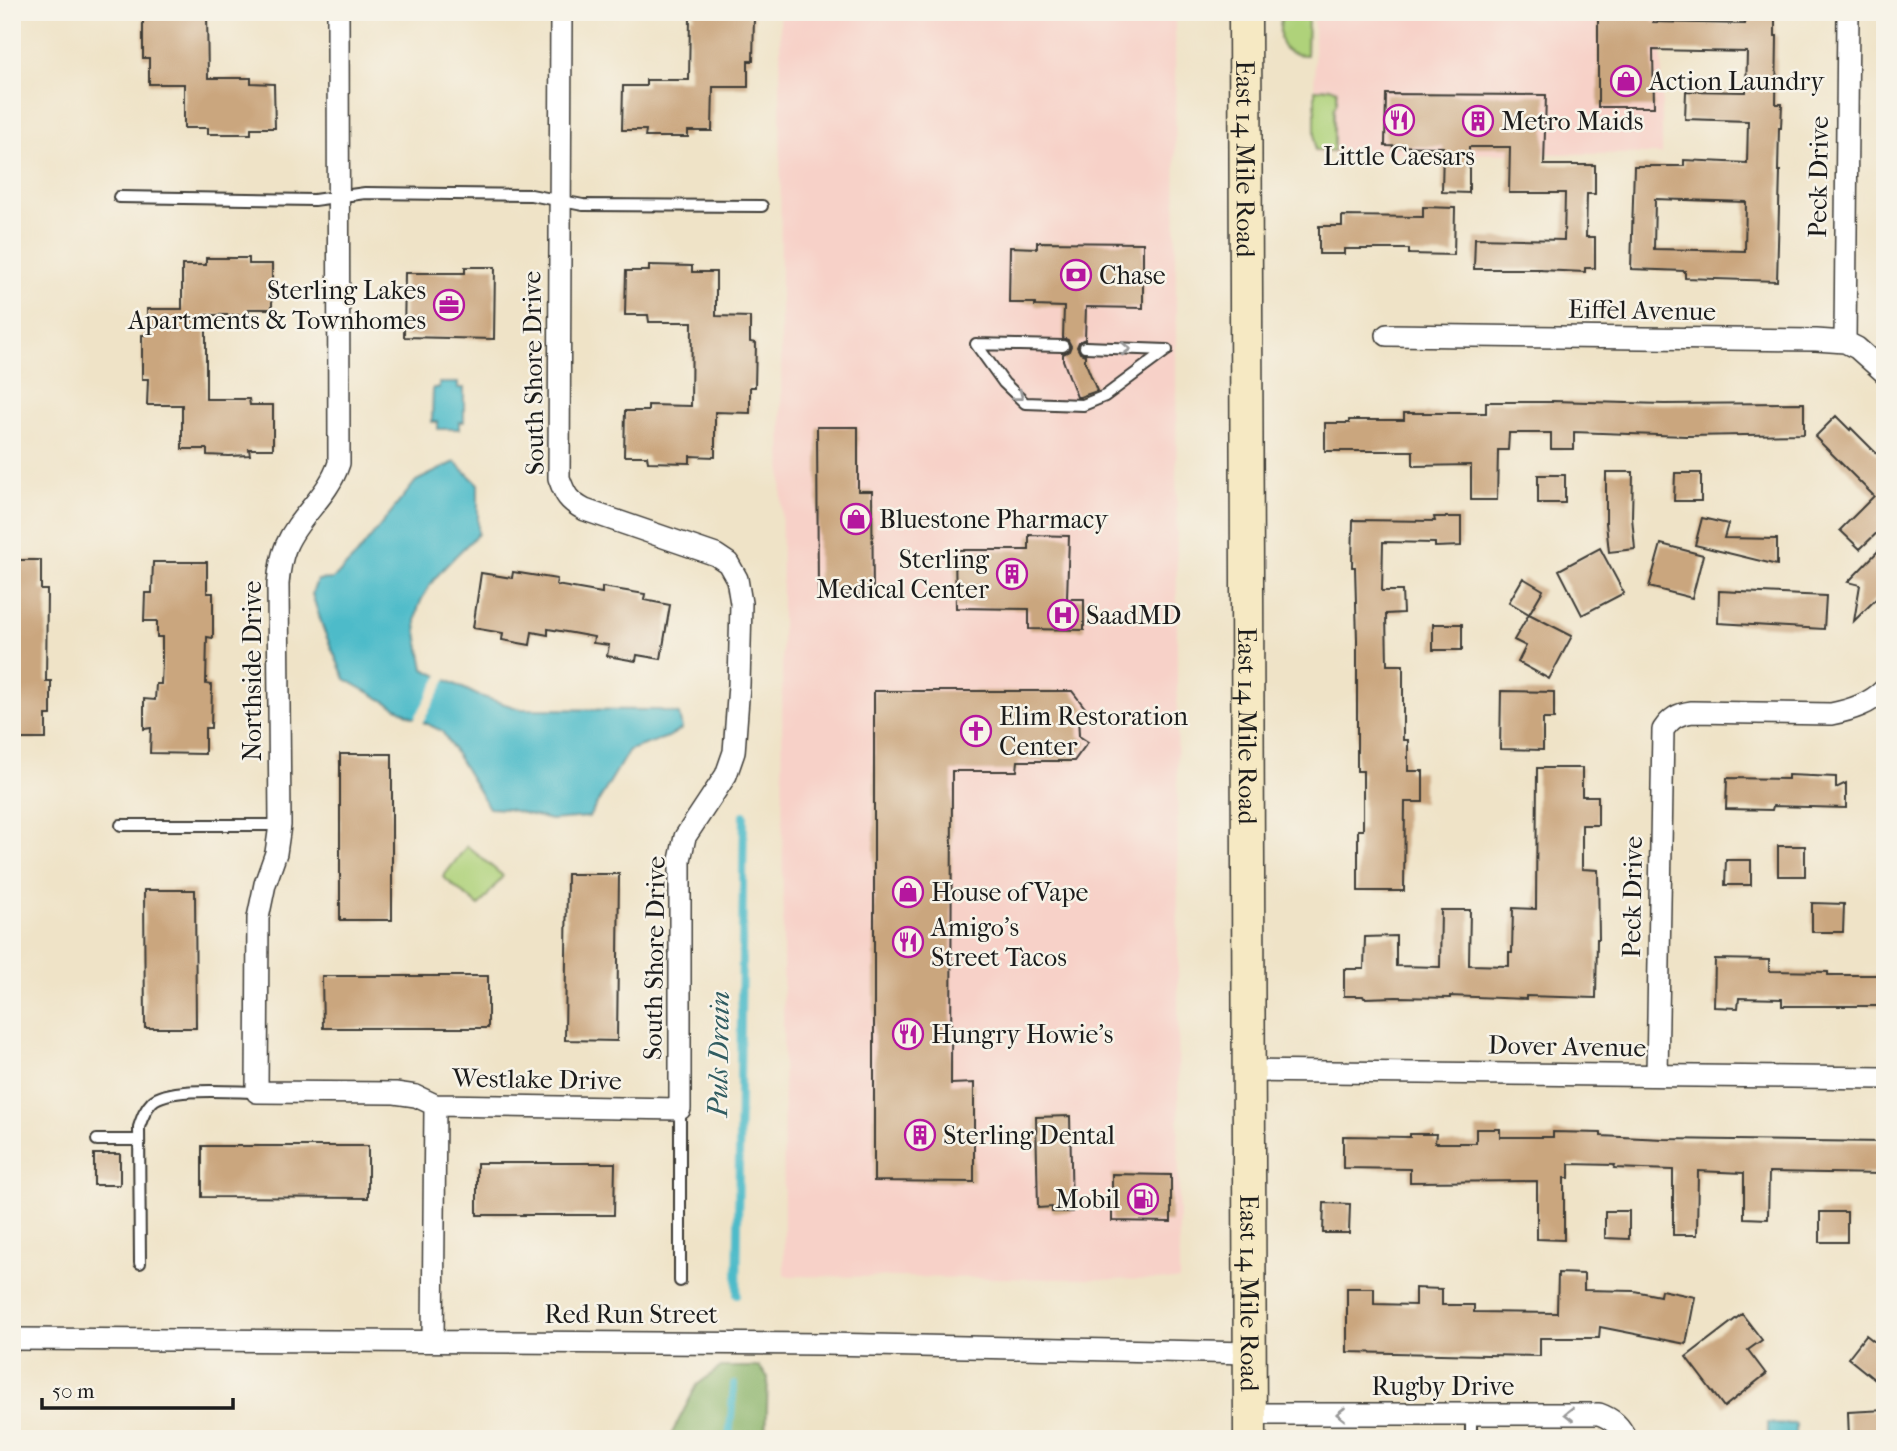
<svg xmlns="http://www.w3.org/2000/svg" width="1897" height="1451" viewBox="0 0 1897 1451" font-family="'IM FELL French Canon',serif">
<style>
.built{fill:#f7d1c8}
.green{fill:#afd27a;stroke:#66774b;stroke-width:2}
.forest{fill:#8bb46a;stroke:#546843;stroke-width:2}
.water{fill:#4ebbc9;stroke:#356c72;stroke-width:2}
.pier{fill:#efe3c7}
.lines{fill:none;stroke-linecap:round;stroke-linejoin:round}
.stream{stroke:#4ebbc9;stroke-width:8}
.building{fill:#caa67e;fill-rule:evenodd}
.service-casing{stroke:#3c3a36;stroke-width:14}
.minor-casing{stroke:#3c3a36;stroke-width:24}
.secondary-casing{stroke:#3c3a36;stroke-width:35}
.service{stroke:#fff;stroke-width:10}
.minor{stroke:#fff;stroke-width:21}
.secondary{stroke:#f6e9c3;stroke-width:32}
.oneway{stroke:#999}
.labels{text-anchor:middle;stroke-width:5;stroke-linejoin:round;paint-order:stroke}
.poi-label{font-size:26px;fill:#1c1c1c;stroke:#f7f3e8;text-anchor:start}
.street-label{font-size:26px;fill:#1c1c1c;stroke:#f7f3e8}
.water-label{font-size:28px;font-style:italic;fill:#305c61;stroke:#f7f3e8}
</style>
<rect width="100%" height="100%" fill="#f7f3e8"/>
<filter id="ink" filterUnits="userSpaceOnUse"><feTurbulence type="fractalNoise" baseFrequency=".0143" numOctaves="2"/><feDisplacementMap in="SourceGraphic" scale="14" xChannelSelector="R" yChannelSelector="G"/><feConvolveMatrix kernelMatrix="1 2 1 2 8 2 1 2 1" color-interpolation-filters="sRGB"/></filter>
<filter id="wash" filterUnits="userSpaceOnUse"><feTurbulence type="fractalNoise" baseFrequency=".00686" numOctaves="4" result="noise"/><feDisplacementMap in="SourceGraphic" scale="28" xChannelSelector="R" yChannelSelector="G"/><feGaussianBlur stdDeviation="1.57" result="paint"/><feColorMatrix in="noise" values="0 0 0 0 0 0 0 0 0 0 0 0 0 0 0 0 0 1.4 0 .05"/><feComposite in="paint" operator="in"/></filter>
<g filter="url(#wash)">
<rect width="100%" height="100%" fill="#efe3c7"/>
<path class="built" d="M780,12H1175L1179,1280L784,1276Z
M1314,12H1662V154L1315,153Z"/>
<path class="green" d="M1282,12H1308L1307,55C1276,55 1278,37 1282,12Z
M1330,87L1337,90V101L1334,109V151L1315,150V90Z
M467,846L503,876L479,906L443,877Z"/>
<path class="forest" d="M721,1367H759L768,1377L766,1439H669L697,1385Z"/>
<path class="water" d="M439,383H458V388H464V422H459V429H438V422H432L433,388H439Z
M455,462L478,484V534C457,555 417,588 416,621C416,636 422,654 424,669L477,695L520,709L659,710L679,714L682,729L668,737L629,750L589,817L551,820L507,809L489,808L442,731L415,718L345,679L324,631L312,594L317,580L333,579L356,556L416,481Z
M1768,1423L1796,1424V1439H1768Z"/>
<path class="pier" d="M440,673L448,677L421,725L413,721Z"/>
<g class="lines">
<path class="stream" d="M737,1294L744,815
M729,1439L734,1384"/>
</g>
<g id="blocks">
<path class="building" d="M148,12H203L204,14H207L208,78H251V83L274,84L275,128H251V134H208V128H184V84H149V58H143V14H148Z
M694,12H748V17H754L753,61H748V87H713L712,131H688V137H645L646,130H622L623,86H646V80H689L690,17H694Z
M1598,12H1653V22L1745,24V12H1775V36H1777L1776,104H1782L1781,128H1779L1778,171H1780L1777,281L1685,278V271L1631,269L1634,166H1684V160L1747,163L1748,121L1685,119L1686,91L1746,92L1747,52L1653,50L1654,107H1598ZM1655,199L1746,202L1745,251L1654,249Z
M1386,94L1546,95L1544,165H1595V194H1587L1586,237H1595V268H1585V272L1540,270L1541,269H1474L1475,238L1564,240L1565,193H1509L1510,147H1469V193L1442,192L1443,147L1385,146Z
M1423,207L1455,208L1454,255L1409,254V249H1344V254H1319V226H1342V216L1423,217Z
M1037,242L1143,243V308L1086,307L1085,339L1079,342L1077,347L1080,353L1085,355V361L1097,391L1080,397H1077L1063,360V354L1069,351L1071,346L1068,340L1063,338L1064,307L1035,306V303H1009L1010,247L1037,248Z
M206,258H249V264H272V309H249L248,315H206V399H249L250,405H273V449H249L250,455L229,456L207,455V449H182V405H147L148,379H142V335H147V309H182V265H206Z
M649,265L692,266V272H716V316L750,317V342L756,343L755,387H750V413L715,412V457L690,456V463L648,462L647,456H624L625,411H648V405L691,406L692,322H649L648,315H625L626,271H649Z
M465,267H495L494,339L404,337L405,273H465Z
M1552,401L1664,404L1804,403V434L1686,436L1574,432V449H1551V433H1509L1508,450H1498L1497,500H1471V465L1413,466V451H1325V423H1349V420H1404V413H1486V402H1552Z
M1836,416L1850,430L1851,428L1885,462V525L1860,549L1840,530L1874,496L1815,437Z
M817,427H858V491H872L873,595H818Z
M1606,472H1633L1632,517L1635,549L1609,552L1606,523Z
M1675,473H1701V501H1674Z
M1538,475H1565V503H1538Z
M1434,517H1461V546L1435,547V543L1383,542L1382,591H1402L1403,613L1386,614L1387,665H1403V740H1408V771H1423V802H1405L1404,891H1358V830H1363V771H1357V640L1355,567H1352L1353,520L1435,521Z
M1702,518L1728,524L1724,538L1777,539V565L1695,545Z
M1029,535L1069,536L1067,599H1084V630L1029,629V609L956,608L955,550H1029Z
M1661,544L1703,555L1692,598L1649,587Z
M1885,544V590L1854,621L1860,585L1848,582Z
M1600,548L1624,593L1582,615L1559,570Z
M12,560H41V590H47L46,681H51V715H46V739H12Z
M153,562H207V593H213V638L207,637L206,684L212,685L211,728H205V754L150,753L151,728L144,729V699L155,700L156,684H161L162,661V637H157V621H144L145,593H152Z
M513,572L557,579L556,585L602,593V587L645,594L644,600L670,605L661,659L637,655L636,661L607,656L609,645L593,643L594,637L572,633L548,629V635L532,632L530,645L502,640L503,633L473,628L481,573L512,578Z
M1523,578L1543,590L1529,614L1509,602Z
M1719,591L1826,596L1824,629L1718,623Z
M1529,614L1572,636L1549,679L1518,662L1526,646L1514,640Z
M1433,624H1462V650H1433Z
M874,691H1072L1086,709L1078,715L1079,736L1088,742L1074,761H1018L1017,771H952L951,1084L974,1083V1182L874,1181Z
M1501,691L1554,692V719H1543V750L1500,749Z
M340,754H392V920H340Z
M1537,768H1582V796H1598V825H1582V869L1598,870L1599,939H1597L1596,998L1526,996V999L1450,996V998L1396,997L1364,998L1363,996H1344V969H1364L1365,937L1396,936V966L1440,967L1441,910H1470L1469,965L1509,966V953H1512L1513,908L1536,909Z
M1788,775L1836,777V788L1846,783V808L1773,806L1772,810L1726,809L1727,778L1788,779Z
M1778,846H1805V876H1778Z
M1726,860H1751V885H1725Z
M567,874H619L617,1041L565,1040Z
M144,890H195L196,1028H145Z
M1812,903L1844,904L1843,932H1812Z
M1715,959L1769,960V971L1828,972V975H1885V1006H1782V999L1739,998L1738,1008L1714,1007Z
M322,976H488V1028H323Z
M1070,1116L1072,1212H1052V1207L1038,1208L1036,1117Z
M1476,1129H1500V1137H1553V1132L1601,1133V1136L1663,1139L1885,1142L1883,1174L1769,1172L1768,1219L1744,1218V1173L1698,1171L1697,1235H1673V1170L1614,1168L1615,1165L1569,1164V1178H1564V1240L1537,1239V1181L1410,1182V1169L1343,1168V1136L1410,1137V1134H1436L1435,1143H1476Z
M202,1146H368V1198L202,1197Z
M94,1154H120V1185H94Z
M477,1163H615L614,1215H477Z
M1112,1174L1171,1175V1222L1112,1221Z
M1324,1203L1350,1204L1349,1233H1323Z
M1605,1211H1629V1239L1605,1238Z
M1820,1212H1847V1242H1820Z
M1558,1273L1584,1274V1290L1634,1291L1660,1296L1661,1290L1695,1297L1686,1344L1600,1327L1599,1338H1540V1356L1347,1352V1288H1374V1304L1415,1305V1288L1442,1289V1305H1474V1312L1557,1313Z
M1742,1314L1762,1340L1748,1350L1766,1374L1724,1407L1686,1357Z
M1866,1335L1885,1350V1388L1848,1358Z
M1885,1410V1439H1849L1848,1412Z"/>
</g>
</g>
<g filter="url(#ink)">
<use href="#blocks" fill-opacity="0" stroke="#3c3a36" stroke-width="2"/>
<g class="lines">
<g class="service-casing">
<path id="service" d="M119,197L314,200L365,193L531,195L583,205L762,206
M976,344L1004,383L1025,403L1083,405L1105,396L1167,350
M976,344L1063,346
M1085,347L1167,350
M121,825H280
M97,1140H139
M140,1263L139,1127C142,1118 145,1109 152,1102C168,1086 233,1092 257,1092
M680,1281V1109
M1471,1439V1414"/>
</g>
<g class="minor-casing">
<path id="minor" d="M338,12L339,463C328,497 299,515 286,546C281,558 279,572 278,584L280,825L276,853L265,884L258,918L257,1092L395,1093L416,1096L435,1105L680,1109V860L685,837L726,775L734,752L739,685L741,603L737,579L728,563L716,555L585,510C568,501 565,495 559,478L561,12
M1387,335L1816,340L1845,342L1857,348L1885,373
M1845,342L1848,12
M1249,1071L1885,1078
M1657,1075L1663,730C1671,718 1678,714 1692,712L1831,714C1851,710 1870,704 1885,689
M12,1339L826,1344L1250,1353
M433,1340L435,1105
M1250,1414H1599C1613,1419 1620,1426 1626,1439"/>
</g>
<g class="secondary-casing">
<g id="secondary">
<path id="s1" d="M1245,12L1250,1439"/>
</g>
</g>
<use href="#service" class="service"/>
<use href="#minor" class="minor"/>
<use href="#secondary" class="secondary"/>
</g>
<defs><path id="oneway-chevron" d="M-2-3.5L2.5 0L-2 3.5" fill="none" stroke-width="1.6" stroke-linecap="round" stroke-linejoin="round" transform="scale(1.75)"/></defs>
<g class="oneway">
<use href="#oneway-chevron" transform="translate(1126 349) rotate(2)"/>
<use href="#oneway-chevron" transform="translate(1019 396) rotate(38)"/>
<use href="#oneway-chevron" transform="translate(1341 1414) rotate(-180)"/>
<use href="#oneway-chevron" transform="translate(1569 1414) rotate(-180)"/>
</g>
</g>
<defs>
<g id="shop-ring" transform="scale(1.575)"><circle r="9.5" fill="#f7f3e8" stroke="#b5179e" stroke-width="1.5"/><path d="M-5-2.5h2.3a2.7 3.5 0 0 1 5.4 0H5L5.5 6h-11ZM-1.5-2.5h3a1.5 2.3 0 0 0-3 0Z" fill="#b5179e"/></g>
<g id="restaurant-ring" transform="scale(1.575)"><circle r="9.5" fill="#f7f3e8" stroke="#b5179e" stroke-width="1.5"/><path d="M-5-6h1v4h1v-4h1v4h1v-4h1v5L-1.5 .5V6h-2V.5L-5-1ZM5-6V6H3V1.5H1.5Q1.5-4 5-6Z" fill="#b5179e"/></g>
<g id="building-ring" transform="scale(1.575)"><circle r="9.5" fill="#f7f3e8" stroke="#b5179e" stroke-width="1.5"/><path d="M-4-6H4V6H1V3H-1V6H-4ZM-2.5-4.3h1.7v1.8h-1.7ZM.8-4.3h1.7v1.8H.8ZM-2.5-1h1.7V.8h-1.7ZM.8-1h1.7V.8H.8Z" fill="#b5179e"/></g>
<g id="bank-ring" transform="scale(1.575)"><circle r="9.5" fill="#f7f3e8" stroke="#b5179e" stroke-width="1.5"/><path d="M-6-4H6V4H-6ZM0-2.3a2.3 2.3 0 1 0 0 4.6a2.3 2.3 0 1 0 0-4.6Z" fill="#b5179e"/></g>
<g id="office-ring" transform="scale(1.575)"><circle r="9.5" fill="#f7f3e8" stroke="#b5179e" stroke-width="1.5"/><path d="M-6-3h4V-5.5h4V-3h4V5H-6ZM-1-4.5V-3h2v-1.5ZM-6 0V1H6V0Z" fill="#b5179e"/></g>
<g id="hospital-ring" transform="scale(1.575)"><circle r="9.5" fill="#f7f3e8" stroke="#b5179e" stroke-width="1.5"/><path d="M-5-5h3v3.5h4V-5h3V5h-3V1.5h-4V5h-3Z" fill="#b5179e"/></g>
<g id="church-ring" transform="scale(1.575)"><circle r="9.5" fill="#f7f3e8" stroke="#b5179e" stroke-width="1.5"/><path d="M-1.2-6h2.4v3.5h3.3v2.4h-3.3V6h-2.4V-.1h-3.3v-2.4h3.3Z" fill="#b5179e"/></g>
<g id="fuel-ring" transform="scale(1.575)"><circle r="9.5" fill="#f7f3e8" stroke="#b5179e" stroke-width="1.5"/><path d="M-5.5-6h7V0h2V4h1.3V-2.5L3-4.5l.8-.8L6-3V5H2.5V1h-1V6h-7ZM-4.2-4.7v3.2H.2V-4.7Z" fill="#b5179e"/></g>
</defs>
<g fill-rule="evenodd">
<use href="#shop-ring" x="1626" y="81"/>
<use href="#restaurant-ring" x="1399" y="120"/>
<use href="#building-ring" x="1478" y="121"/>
<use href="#bank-ring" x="1076" y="275"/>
<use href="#office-ring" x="449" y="305"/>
<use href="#shop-ring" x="856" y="519"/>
<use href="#building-ring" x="1012" y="574"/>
<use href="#hospital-ring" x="1063" y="615"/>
<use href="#church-ring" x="976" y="731"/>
<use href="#shop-ring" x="908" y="892"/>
<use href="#restaurant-ring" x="908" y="942"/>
<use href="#restaurant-ring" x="908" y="1034"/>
<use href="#building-ring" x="920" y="1135"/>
<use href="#fuel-ring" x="1143" y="1199"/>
</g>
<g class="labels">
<g class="poi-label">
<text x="1649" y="90">Action Laundry</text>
<text x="1501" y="130">Metro Maids</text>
<text x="1399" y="165" text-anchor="middle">Little Caesars</text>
<text x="1099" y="284">Chase</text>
<text x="426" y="299" text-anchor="end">Sterling Lakes<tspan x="426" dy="30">Apartments &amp; Townhomes</tspan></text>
<text x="879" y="528">Bluestone Pharmacy</text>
<text x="989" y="568" text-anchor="end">Sterling<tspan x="989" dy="30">Medical Center</tspan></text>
<text x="1086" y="624">SaadMD</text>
<text x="999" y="725">Elim Restoration<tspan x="999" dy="30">Center</tspan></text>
<text x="931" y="901">House of Vape</text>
<text x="931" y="936">Amigo's<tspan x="931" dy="30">Street Tacos</tspan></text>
<text x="931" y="1043">Hungry Howie's</text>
<text x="943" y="1144">Sterling Dental</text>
<text x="1120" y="1208" text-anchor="end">Mobil</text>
</g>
<g class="street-label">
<text dy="9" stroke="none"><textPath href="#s1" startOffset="147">East 14 Mile Road</textPath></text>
<text transform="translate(1818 177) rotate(-89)" y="9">Peck Drive</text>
<text transform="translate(1642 310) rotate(1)" y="9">Eiffel Avenue</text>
<text transform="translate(533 373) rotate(-91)" y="9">South Shore Drive</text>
<text transform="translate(252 671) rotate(-90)" y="9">Northside Drive</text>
<text dy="9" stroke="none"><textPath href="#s1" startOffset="714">East 14 Mile Road</textPath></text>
<text transform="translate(1632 897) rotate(-89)" y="9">Peck Drive</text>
<text transform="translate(654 958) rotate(-89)" y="9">South Shore Drive</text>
<text transform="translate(1567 1046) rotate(1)" y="9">Dover Avenue</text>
<text transform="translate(537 1079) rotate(1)" y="9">Westlake Drive</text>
<text dy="9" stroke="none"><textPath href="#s1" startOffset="1281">East 14 Mile Road</textPath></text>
<text x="631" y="1323">Red Run Street</text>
<text x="1443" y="1395">Rugby Drive</text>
</g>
<g class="water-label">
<text transform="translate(718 1054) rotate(-89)" y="10">Puls Drain</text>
</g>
</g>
<rect width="1897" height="1451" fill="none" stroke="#f7f3e8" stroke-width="42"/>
<path d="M42 1398v10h191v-10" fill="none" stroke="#1c1c1c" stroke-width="3.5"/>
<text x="52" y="1398" font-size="21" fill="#1c1c1c" stroke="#f7f3e8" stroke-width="5" paint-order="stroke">50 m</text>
</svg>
